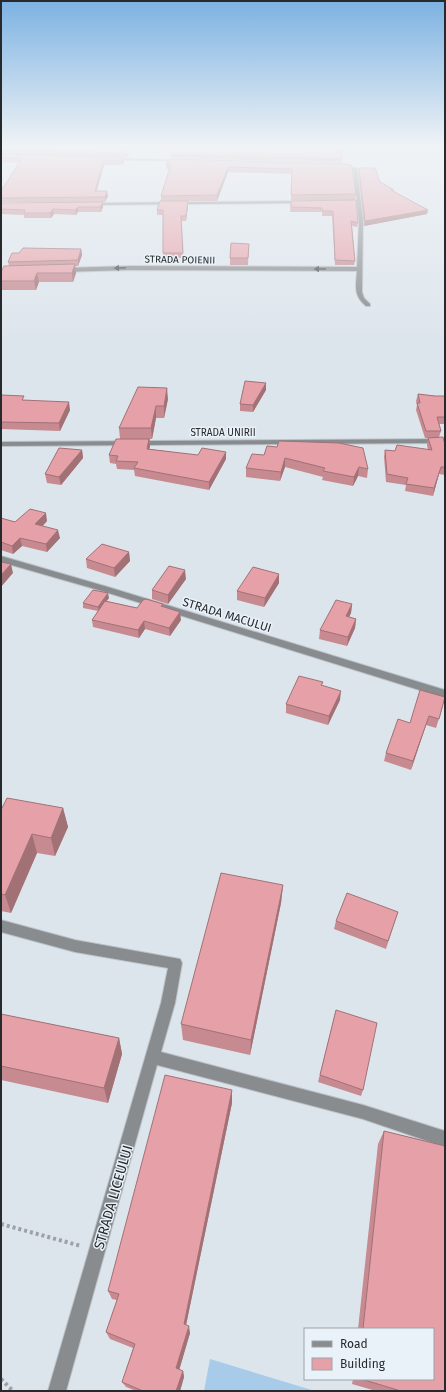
<svg xmlns="http://www.w3.org/2000/svg" width="446" height="1392" viewBox="0 0 446 1392" font-family="'Fira Sans',sans-serif">
<style>
.green{fill:#a8cbe9}
.lines{fill:none;stroke-linecap:round;stroke-linejoin:round}
.minor-casing{stroke:#bcc3c9;stroke-width:2}
.path{stroke:#9ba1a6;stroke-width:4;stroke-dasharray:3 3;stroke-linecap:butt}
.minor{fill:#898c8f;fill-rule:evenodd}
.wall{fill:#c68a90}
.shaded-wall{fill:#a17176}
.building{fill:#e6a1a8;stroke:#a17176}
.oneway{fill:#44474a}
.labels{text-anchor:middle;stroke-width:3;stroke-linejoin:round;paint-order:stroke}
.far-street-label{font-size:10px;fill:#272a2c;stroke:#eaf2f9}
.street-label{font-size:12px;fill:#272a2c;stroke:#eaf2f9}
.near-street-label{font-size:14px;fill:#272a2c;stroke:#eaf2f9}
</style>
<rect width="100%" height="100%" fill="#dde5ec"/>
<path class="green" d="M210,1359L315,1391H204Z"/>
<g class="lines">
<g class="minor-casing">
<path id="minor" d="M139,146H220L221,147L219,148Z
M322,149L345,150L347,151H323Z
M110,158L181,160L183,161L111,160Z
M338,165L357,168L363,221L362,292L364,298L370,304V306H366C353,295 356,286 357,271L130,270L63,272L60,270L63,268L130,266L357,267L359,221L353,169L339,167Z
M303,201L305,203L89,205L87,204L89,203Z
M445,439V443L1,446V442Z
M1,556L108,587L445,690V698L102,591L1,562Z
M1,920L75,940L180,959L182,963L175,1003L161,1052L363,1105L445,1131V1147L363,1119L157,1065L66,1391H48L161,1003L168,968L75,952L1,932Z"/>
</g>
<path class="path" d="M1,1224L81,1246
M1,1379L13,1391"/>
<use href="#minor" class="minor"/>
</g>
<path class="wall" d="M1,146H131V149L127,157L1,154Z
M245,146H337V149Z
M342,152V163L171,158V155Z
M1,154L124,158V162L122,165H104L97,191L108,196L105,202H1V188H3L20,163L1,162Z
M166,164L352,167L356,194L355,200H291L292,174L228,172L217,201H161V196L169,169H166Z
M359,168L380,182L427,214L364,226L358,172Z
M356,200L358,223L357,227L352,226L355,261L354,265H335L332,216H322V212H290L291,201Z
M188,201V206L186,221H181L183,258H163V215H157V210Z
M103,202V207L101,212H78L76,215L54,214L51,218H24V215L1,214V203Z
M249,244L248,265H230V258Z
M81,249L82,255L78,266H75L76,273L73,282H39L36,290H1V272L9,266L8,262L19,253Z
M266,390L253,412L240,411V404Z
M418,394L435,396H445V424H439L441,431L439,437L445,445V475L439,474L433,496L405,491L406,485L386,482L384,457L385,450L395,451L428,450L427,445L428,438H425L416,410L417,405L416,401Z
M1,395L70,410L60,431L1,429Z
M168,399L164,418H156L152,439H150V446L149,449L226,459L209,490L135,476L134,470L117,469L116,464L110,463L109,455L120,439L119,428Z
M267,446L368,469L367,478L358,476L353,486L322,480L323,477L285,467L280,481L246,477V468L264,455Z
M82,450L83,458L61,485L47,483L45,474Z
M1,518L15,522L47,521L43,526L60,538L47,552L22,546L13,554L1,550Z
M129,552L130,561L115,577L87,568L86,559Z
M186,579L168,604L152,599V590Z
M279,583L264,607L237,600V591Z
M109,598L106,601L137,608L163,604V607L181,620L170,636L145,629L139,638L93,627L92,620L98,611L83,608V603Z
M352,604L351,613L349,617L356,619L355,628L347,646L319,639L320,630Z
M323,682L322,685L340,700L328,725L286,713V704Z
M443,706L436,728L426,725L411,770L384,761L386,753L410,723Z
M63,808L68,827L55,856L37,853L11,913L1,911V810Z
M283,885L281,903L250,1055L183,1040L181,1024Z
M398,912L386,949L334,929L336,921Z
M336,1010L363,1090L361,1096L318,1082Z
M1,1014L119,1038L122,1054L108,1103L1,1080Z
M232,1090V1103L186,1325L190,1333L179,1370L183,1371L184,1377L180,1391H136L126,1387L122,1382L133,1348L110,1339L106,1332L117,1300L112,1299L108,1291Z
M384,1131L445,1146V1391H376L352,1384L353,1379H433V1329H358L378,1144Z"/>
<path class="shaded-wall" d="M130,146H131V149L127,157L126,153Z
M124,158V162L122,165V161Z
M104,160V165L95,195V191Z
M228,167V172L217,201V195Z
M107,191L108,196L105,202V197Z
M188,201V206L186,221V216Z
M103,202V207L101,212L100,207Z
M78,207V212L76,215L75,210Z
M53,209L54,214L51,218L50,213Z
M428,210L427,214L364,226L365,221Z
M81,249L82,255L78,266V260Z
M75,264L76,273L73,282L72,273Z
M37,273L39,282L36,290L34,281Z
M266,383V390L253,412V405Z
M167,388L168,399L164,418V406Z
M69,402L70,410L60,431L59,423Z
M156,406V418L152,439L151,428Z
M149,439L150,446L148,457L147,449Z
M82,450L83,458L61,485L59,477Z
M226,452V459L209,490V482Z
M285,458V467L280,481L281,472Z
M359,467L358,476L353,486L354,477Z
M441,467L439,474L433,496L434,488Z
M46,513L47,521L36,532L35,524Z
M58,530L60,538L47,552L46,544Z
M20,538L22,546L13,554L12,546Z
M129,552L130,561L115,577L114,568Z
M11,564L13,573L1,587V575Z
M185,570L186,579L168,604V595Z
M279,574V583L264,607L265,598Z
M108,593L109,598L99,611L98,607Z
M352,604L351,613L345,625L346,616Z
M180,612L181,620L170,636L169,628Z
M356,619L355,628L347,646L348,637Z
M144,621L145,629L139,638L138,630Z
M341,691L340,700L328,725L329,716Z
M429,716L411,770L413,761Z
M63,808L68,827L55,856L51,838Z
M32,834L37,853L11,913L5,895Z
M283,885L281,903L250,1055L251,1040Z
M119,1038L122,1054L108,1103L104,1088Z
M232,1090V1103L185,1330L184,1324Z
M189,1326L190,1333L178,1374L176,1368Z
M183,1371L184,1377L180,1391H176Z"/>
<path class="building" d="M1,146H130L126,153L1,150Z
M206,146L337,149V152H342V159L171,155L175,147H206Z
M1,154L124,158L122,161L104,160L95,191H107L105,197L1,198V188H3L22,158H1Z
M169,159L345,164L351,165L352,167L356,194L291,195L292,169L228,167L217,195L161,196L171,164H166Z
M359,168H375L380,182L394,190H391L428,210L365,221Z
M356,200L358,223L351,221L355,261L335,260L333,211H323L322,208L291,207V201Z
M160,201H188L186,216H181L183,253H163V210H157Z
M103,202L100,207H78L75,210L53,209L50,213H24L25,210H23L1,209V203Z
M231,243L249,244L248,258H230Z
M23,248L81,249L78,260L8,262L12,253H19Z
M75,264L72,273H37L34,281H1V272L4,266Z
M245,381L266,383L253,405L240,404Z
M138,387L167,388L164,406H156L151,428H119Z
M418,394L435,396H445V417H437L441,431H426L417,403H420Z
M1,395L24,396L22,400L69,402L59,423L1,422Z
M443,437L445,445V467H441L434,488L406,484L408,478L387,474L385,450L395,451L397,445L432,450L428,438Z
M116,439H149L147,449L198,455L202,448L226,452L209,482L134,468L138,462L116,461L118,456L109,455Z
M279,441L339,443L363,448L368,469L359,467L354,477L323,471L325,468L285,458L281,472L246,468L252,454L264,455L267,446L277,447Z
M59,448L82,450L59,477L45,474Z
M30,509L46,513L35,524L58,530L46,544L20,538L12,546L1,542V518L15,522Z
M102,544L129,552L114,568L86,559Z
M1,562L11,564L1,575Z
M169,566L185,570L168,595L152,590Z
M253,567L279,574L265,598L237,591Z
M93,590L108,593L98,607L83,603Z
M146,599L163,604L161,606L180,612L169,628L144,621L138,630L92,620L105,601L137,608L143,600Z
M336,600L352,604L346,616L356,619L348,637L320,630Z
M299,676L323,682L321,685L341,691L329,716L286,704Z
M420,690L445,697L439,719L429,716L413,761L386,753L398,719L410,723Z
M7,798L63,808L51,838L32,834L5,895L1,894V810Z
M221,873L283,885L251,1040L181,1024Z
M347,893L398,912L388,941L336,921Z
M336,1010L377,1023L363,1090L320,1075Z
M1,1014L119,1038L104,1088L1,1066Z
M165,1075L232,1090L184,1324L189,1326L176,1368L183,1371L176,1391H143L122,1382L135,1344L106,1332L119,1294L108,1291Z
M384,1131L445,1146V1391H401L361,1379H433V1329H363Z"/>
<defs><path id="oneway-solid" d="M-6-.8H1V-3.2L6.5 0L1 3.2V.8H-6Z"/></defs>
<g class="oneway">
<use href="#oneway-solid" transform="translate(120 268) rotate(178)"/>
<use href="#oneway-solid" transform="translate(320 269) rotate(-180)"/>
</g>
<linearGradient id="sky" x2="0" y2="1"><stop stop-color="#7cb2e2"/><stop offset="0.43" stop-color="#f0f3f6"/><stop offset="1" stop-color="#f0f3f6" stop-opacity="0"/></linearGradient>
<rect width="446" height="341" fill="url(#sky)"/>
<g class="labels">
<g class="far-street-label">
<text transform="translate(180 259) rotate(1)" y="4">STRADA POIENII</text>
<text x="223" y="436">STRADA UNIRII</text>
</g>
<g class="street-label">
<text transform="translate(227 615) rotate(17)" y="4">STRADA MACULUI</text>
</g>
<g class="near-street-label">
<text transform="translate(113 1197) rotate(-74)" y="5">STRADA LICEULUI</text>
</g>
</g>
<rect width="446" height="1392" fill="none" stroke="#272a2c" stroke-width="4"/>
<rect x="304" y="1328" width="130" height="52" fill="#eaf2f9" stroke="#9ca2a7"/>
<rect x="312" y="1341" width="20" height="6" fill="#898c8f" stroke="#9ca2a7"/>
<text x="340" y="1348" font-size="12" fill="#272a2c">Road</text>
<rect x="312" y="1358" width="20" height="12" fill="#e6a1a8" stroke="#9ca2a7"/>
<text x="340" y="1368" font-size="12" fill="#272a2c">Building</text>
</svg>
